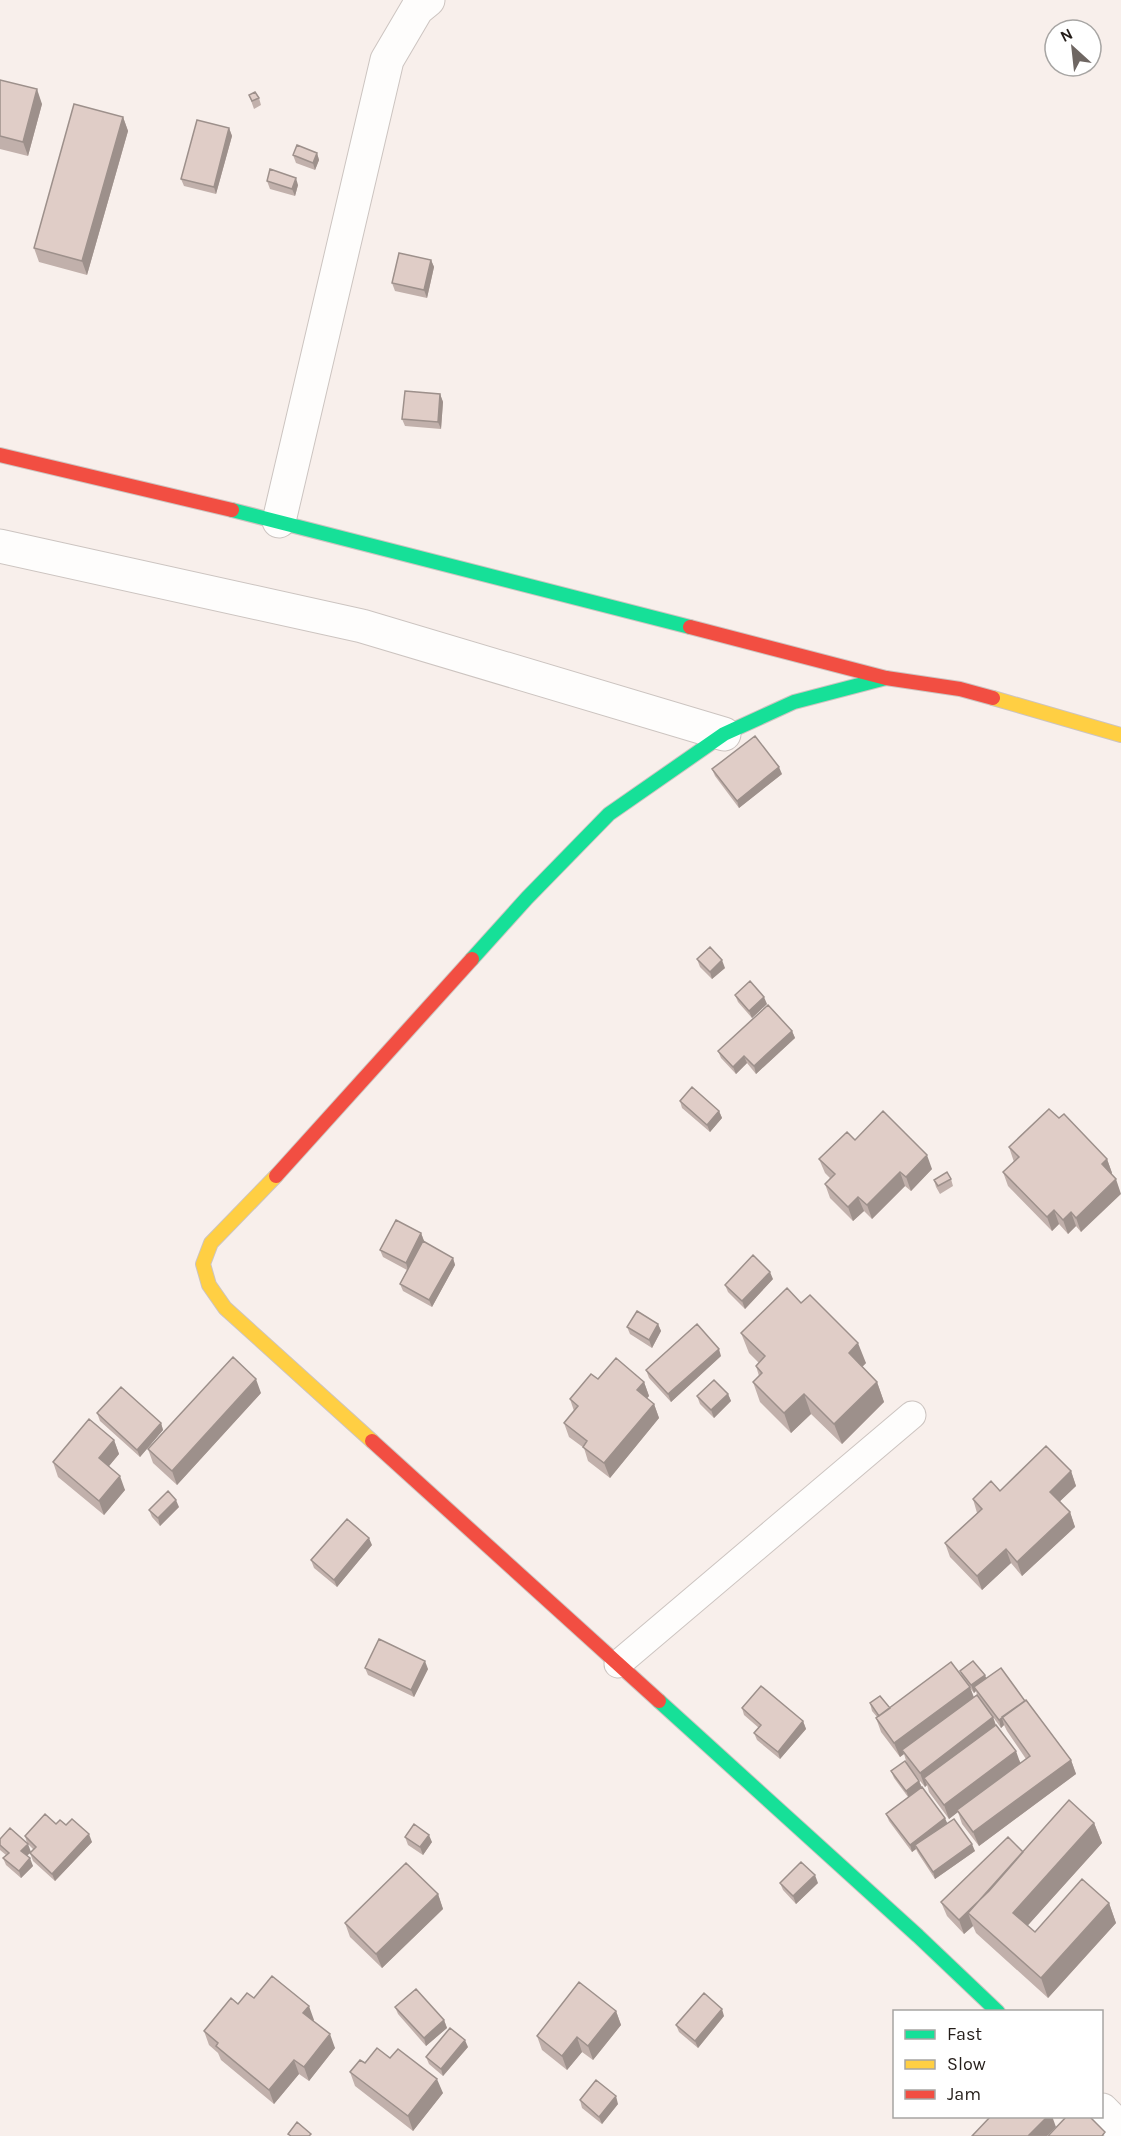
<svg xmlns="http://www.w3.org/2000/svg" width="1121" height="2136" viewBox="0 0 1121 2136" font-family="Karla,sans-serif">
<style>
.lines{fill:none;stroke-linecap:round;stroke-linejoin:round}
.lane-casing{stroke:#ccc4c0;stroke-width:29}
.street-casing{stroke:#ccc4c0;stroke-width:35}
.fast-casing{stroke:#ccc4c0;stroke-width:16}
.slow-casing{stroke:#ccc4c0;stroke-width:16}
.jam-casing{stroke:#ccc4c0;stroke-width:16}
.lane{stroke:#fefdfc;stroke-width:27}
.street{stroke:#fefdfc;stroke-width:33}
.fast{stroke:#16e098;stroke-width:14}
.slow{stroke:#ffcf43;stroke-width:14}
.jam{stroke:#f24e42;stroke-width:14}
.wall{fill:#c1b0ab;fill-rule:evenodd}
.shaded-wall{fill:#9d908b}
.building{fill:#e0cdc7;stroke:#9d908b;stroke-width:1.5}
</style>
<rect width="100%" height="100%" fill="#f8efeb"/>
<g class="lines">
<g class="lane-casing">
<path id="lane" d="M618,1664L912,1415"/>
</g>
<g class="street-casing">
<path id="street" d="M279,521L387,60L417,9L428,0
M0,546L362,626L724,734
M1102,2110L1121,2129"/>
</g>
<g class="fast-casing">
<path id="fast" d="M232,510L690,627
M472,959L527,898L609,814L724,734L794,702L886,678
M659,1701L918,1936L998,2012"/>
</g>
<g class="slow-casing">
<path id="slow" d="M993,698L1121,735
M276,1176L211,1243L203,1264L209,1285L225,1308L372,1441"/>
</g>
<g class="jam-casing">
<path id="jam" d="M0,455L232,510
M690,627L886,678L960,689L993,698
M276,1176L472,959
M372,1441L659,1701"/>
</g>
<use href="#lane" class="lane"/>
<use href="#street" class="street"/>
<use href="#fast" class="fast"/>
<use href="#slow" class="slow"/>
<use href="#jam" class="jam"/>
</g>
<path class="wall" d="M0,80L42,104L28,156L0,149Z
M249,95L259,98L261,105L254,109Z
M123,117L128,131L87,275L39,262L34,248Z
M229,128L232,136L216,194L184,186L181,179Z
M317,153L319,160L315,170L296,163L293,155Z
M267,181L298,185L295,196L270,189Z
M431,260L434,267L427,298L395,291L392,283Z
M440,394L443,402L441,429L405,426L402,419Z
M712,769L782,774L739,808L715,776Z
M697,959L725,968L712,979L700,967Z
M735,995L767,1004L752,1018L738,1002Z
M792,1031L795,1038L756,1074L747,1063L736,1074L721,1058L718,1051Z
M680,1101L719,1111L722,1118L710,1132L682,1108Z
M1059,1118L1107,1159L1112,1173L1081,1232L1076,1226L1068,1234L1059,1224L1052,1231L1008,1186L1003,1172L1014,1162L1009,1147Z
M855,1140L932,1169L911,1191L905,1186L872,1219L864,1211L853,1221L830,1198L825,1184L830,1178L825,1173L819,1159Z
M951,1179L953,1186L940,1194L936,1187L934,1180Z
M421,1233L424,1241L421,1245L453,1258L455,1265L432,1307L403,1291L400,1284L407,1270L383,1257L380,1250Z
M773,1279L745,1309L728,1292L725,1285Z
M801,1303L866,1363L862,1367L877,1382L884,1402L842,1444L811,1414L791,1433L760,1402L753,1382L759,1376L756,1366L759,1363L749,1353L741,1333Z
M658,1324L661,1331L652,1348L630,1334L627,1327Z
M721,1356L671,1402L649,1378L646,1370Z
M598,1379L644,1382L649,1396L647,1398L654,1404L659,1418L610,1478L588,1461L584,1448L569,1437L564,1423L574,1411L570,1399Z
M261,1393L177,1485L153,1463L148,1449Z
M728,1394L731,1401L714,1418L700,1404L697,1396Z
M97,1413L161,1423L163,1430L140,1457L100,1421Z
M114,1440L119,1454L109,1466L125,1490L104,1515L58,1477L53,1462Z
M1071,1471L1076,1486L1060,1501L1070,1512L1075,1527L1022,1576L1011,1563L982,1590L950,1557L945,1543L977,1513L973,1499Z
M179,1507L160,1526L152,1517L149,1510Z
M372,1545L337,1587L314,1568L311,1560Z
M365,1668L428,1669L414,1697L368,1675Z
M960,1671L986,1678L1025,1701L1071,1760L1076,1774L979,1846L962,1824L958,1812L949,1819L929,1792L927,1785L925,1787L908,1766L919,1781L922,1787L947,1823L975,1851L935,1879L918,1853L916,1849L912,1852L889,1821L886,1814L908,1797L894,1778L891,1771L907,1764L904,1754L900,1757L881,1732L876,1718L877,1717L872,1711L870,1703L890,1708L962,1676ZM970,1688L974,1693L976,1691L977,1695L1001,1728L1004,1725L1007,1731L1026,1759L1021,1763L996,1725L993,1717L974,1697Z
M742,1708L803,1721L806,1729L780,1759L757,1740L754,1733L759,1728L744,1715Z
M1094,1823L1102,1843L1027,1926L1035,1932L1109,1903L1116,1923L1048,1998L976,1933L973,1926L964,1934L947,1916L941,1902L1023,1852Z
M56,1824L66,1825L92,1842L55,1881L33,1861L30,1853L34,1850L27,1843L25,1836Z
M405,1837L432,1842L423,1855L408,1845Z
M0,1839L31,1852L27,1856L33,1866L21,1878L6,1865L3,1858L6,1855L0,1850Z
M780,1883H818L796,1904L783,1890Z
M438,1894L443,1909L382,1968L350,1937L345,1923Z
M254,1998L314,2020L313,2021L335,2048L309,2081L299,2074L274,2104L221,2060L218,2053L209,2045L204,2031L238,2004Z
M395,2007L444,2020L447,2028L426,2046L398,2014Z
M616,2011L621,2025L593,2060L582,2052L567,2070L542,2050L537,2036Z
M724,2016L698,2048L679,2032L676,2025Z
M468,2047L443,2076L429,2064L426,2057Z
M390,2058L443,2093L413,2131L355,2086L350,2072L365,2063Z
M580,2100L618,2104L602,2124L582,2108Z"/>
<path class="shaded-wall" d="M37,89L42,104L28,156L23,142Z
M123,117L128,131L87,275L82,261Z
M229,128L232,136L216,194L214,187Z
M317,153L319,160L315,170L313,163Z
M296,178L298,185L295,196L292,189Z
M431,260L434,267L427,298L424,290Z
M440,394L443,402L441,429L438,422Z
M779,767L782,774L739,808L737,801Z
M722,960L725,968L712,979L710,972Z
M764,997L767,1004L752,1018L749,1011Z
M792,1031L795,1038L756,1074L754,1066Z
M744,1056L747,1063L736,1074L733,1067Z
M719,1111L722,1118L710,1132L707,1125Z
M927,1155L932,1169L911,1191L906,1177Z
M1107,1159L1112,1173L1107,1178L1102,1164Z
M900,1172L905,1186L872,1219L867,1205Z
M1116,1179L1121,1194L1081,1232L1076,1218Z
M858,1197L864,1211L853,1221L848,1207Z
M1054,1210L1059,1224L1052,1231L1047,1217Z
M1071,1212L1076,1226L1068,1234L1063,1220Z
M421,1233L424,1241L408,1270L406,1263Z
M453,1258L455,1265L432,1307L429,1300Z
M770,1272L773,1279L745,1309L742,1301Z
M658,1324L661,1331L652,1348L649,1340Z
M858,1343L866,1363L856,1373L849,1353Z
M719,1349L721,1356L671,1402L668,1394Z
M256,1379L261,1393L177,1485L172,1471Z
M644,1382L649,1396L642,1404L637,1390Z
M877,1382L884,1402L842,1444L834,1424Z
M728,1394L731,1401L714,1418L711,1410Z
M804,1394L811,1414L791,1433L784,1413Z
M654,1404L659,1418L610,1478L604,1463Z
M161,1423L163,1430L140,1457L137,1450Z
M114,1440L119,1454L104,1472L99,1458Z
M1071,1471L1076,1486L1055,1506L1050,1492Z
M120,1476L125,1490L104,1515L99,1501Z
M176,1500L179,1507L160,1526L158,1518Z
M1070,1512L1075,1527L1022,1576L1017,1562Z
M369,1538L372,1545L337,1587L334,1580Z
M1006,1549L1011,1563L982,1590L977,1576Z
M425,1661L428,1669L414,1697L411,1690Z
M985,1675L988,1682L974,1687L976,1691L974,1693L971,1685Z
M970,1687L975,1701L902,1750L904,1754L900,1757L894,1743Z
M993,1717L998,1732L924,1778L927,1785L925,1787L920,1773Z
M1002,1718L1004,1725L1001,1728L999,1720Z
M803,1721L806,1729L780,1759L778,1752Z
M1016,1751L1021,1765L957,1810L958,1812L949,1819L944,1805Z
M1071,1760L1076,1774L979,1846L973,1832Z
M919,1781L922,1788L909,1798L906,1791Z
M945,1818L948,1825L915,1845L916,1849L912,1852L910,1845Z
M1094,1823L1102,1843L1021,1933L1013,1913Z
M89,1834L92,1842L55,1881L52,1874Z
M429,1835L432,1842L423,1855L420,1847Z
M28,1844L31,1852L24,1858L21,1851Z
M972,1844L975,1851L935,1879L933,1872Z
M1026,1854L968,1913L973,1926L964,1934L959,1920Z
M30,1858L33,1866L21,1878L19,1871Z
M815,1875L818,1883L796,1904L793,1896Z
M438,1894L443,1909L382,1968L376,1954Z
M1109,1903L1116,1923L1048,1998L1041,1978Z
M309,2006L314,2020L308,2027L303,2013Z
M722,2009L724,2016L698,2048L695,2041Z
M616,2011L621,2025L593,2060L588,2046Z
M444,2020L447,2028L426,2046L424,2038Z
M330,2034L335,2048L309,2081L304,2067Z
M577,2037L582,2052L567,2070L562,2056Z
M465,2040L468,2047L443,2076L441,2069Z
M294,2060L299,2074L274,2104L269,2090Z
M437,2079L443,2093L413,2131L408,2116Z
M616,2096L618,2104L602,2124L599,2117Z
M1048,2116H1052L1056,2127L1047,2136H1028Z"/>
<path class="building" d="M0,80L37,89L23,142L0,136Z
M255,92L259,98L252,101L249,95Z
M74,104L123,117L82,261L34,248Z
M197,120L229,128L214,187L181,179Z
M297,145L317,153L313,163L293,155Z
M270,169L296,178L292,189L267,181Z
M399,253L431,260L424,290L392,283Z
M405,391L440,394L438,422L402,419Z
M755,736L779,767L737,801L712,769Z
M710,947L722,960L710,972L697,959Z
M750,981L764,997L749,1011L735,995Z
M768,1005L792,1031L754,1066L744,1056L733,1067L718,1051Z
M692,1087L719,1111L707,1125L680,1101Z
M1049,1109L1059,1118L1064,1114L1107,1159L1102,1164L1116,1179L1076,1218L1071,1212L1063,1220L1054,1210L1047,1217L1003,1172L1019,1157L1009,1147Z
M883,1111L927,1155L906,1177L900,1172L867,1205L858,1197L848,1207L825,1184L835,1174L819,1159L847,1132L855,1140Z
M947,1172L951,1179L938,1186L934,1180Z
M396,1220L421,1233L406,1263L380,1250Z
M423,1241L453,1258L429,1300L400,1284Z
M753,1255L770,1272L742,1301L725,1285Z
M787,1288L801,1303L810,1295L858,1343L849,1353L877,1382L834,1424L804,1394L784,1413L753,1382L762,1373L756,1366L765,1356L741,1333Z
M637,1311L658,1324L649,1340L627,1327Z
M697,1324L719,1349L668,1394L646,1370Z
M233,1357L256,1379L172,1471L148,1449Z
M616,1358L644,1382L637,1390L654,1404L604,1463L583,1447L587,1441L564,1423L578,1406L570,1399L591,1374L598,1379Z
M714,1380L728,1394L711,1410L697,1396Z
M121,1387L161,1423L137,1450L97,1413Z
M89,1419L114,1440L99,1458L120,1476L99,1501L53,1462Z
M1046,1446L1071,1471L1050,1492L1070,1512L1017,1562L1006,1549L977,1576L945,1543L982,1509L973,1499L991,1481L1000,1491Z
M168,1491L176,1500L158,1518L149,1510Z
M347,1519L369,1538L334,1580L311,1560Z
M379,1639L425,1661L411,1690L365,1668Z
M973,1661L985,1675L971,1685L960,1671Z
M951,1662L970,1687L894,1743L876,1718Z
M1001,1668L1025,1701L999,1720L974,1687Z
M761,1686L803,1721L778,1752L754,1733L761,1725L742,1708Z
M977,1695L993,1717L920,1773L902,1750Z
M880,1696L890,1708L879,1716L870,1703Z
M1026,1700L1071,1760L973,1832L957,1810L1030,1756L1002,1717Z
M996,1725L1016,1751L944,1805L924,1778Z
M905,1761L919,1781L906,1791L891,1771Z
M922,1787L945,1818L910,1845L886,1814Z
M1069,1800L1094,1823L1013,1913L1035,1932L1082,1879L1109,1903L1041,1978L968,1913Z
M45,1814L56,1824L60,1820L66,1825L72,1819L89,1834L52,1874L30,1853L36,1847L25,1836Z
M954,1819L972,1844L933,1872L915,1845Z
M414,1824L429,1835L420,1847L405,1837Z
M10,1828L28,1844L21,1851L30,1858L19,1871L3,1858L9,1853L0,1845V1839Z
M1008,1837L1023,1852L989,1891L959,1920L941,1902Z
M801,1862L815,1875L793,1896L780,1883Z
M406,1863L438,1894L376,1954L345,1923Z
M272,1976L309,2006L303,2013L330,2034L304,2067L294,2060L269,2090L216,2046L218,2043L204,2031L231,1998L238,2004L247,1993L254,1998Z
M579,1982L616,2011L588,2046L577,2037L562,2056L537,2036Z
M416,1989L444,2020L424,2038L395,2007Z
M704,1993L722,2009L695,2041L676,2025Z
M450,2028L465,2040L441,2069L426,2057Z
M377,2048L390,2058L398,2049L437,2079L408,2116L350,2072L360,2060L365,2063Z
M596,2080L616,2096L599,2117L580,2100Z
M991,2116H1048L1028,2136H972Z
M1067,2116H1089L1105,2132L1102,2136H1048Z
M297,2122L311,2134L309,2136H291L288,2134Z"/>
<rect x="893" y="2010" width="210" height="108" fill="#ffffff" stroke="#a7a5a3" stroke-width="1.5"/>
<rect x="905" y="2030" width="30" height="9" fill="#16e098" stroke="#a7a5a3" stroke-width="1.5"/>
<text x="947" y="2040" font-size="18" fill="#241d19">Fast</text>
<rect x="905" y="2060" width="30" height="9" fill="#ffcf43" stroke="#a7a5a3" stroke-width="1.5"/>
<text x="947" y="2070" font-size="18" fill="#241d19">Slow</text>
<rect x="905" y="2090" width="30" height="9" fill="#f24e42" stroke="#a7a5a3" stroke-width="1.5"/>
<text x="947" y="2100" font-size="18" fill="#241d19">Jam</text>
<g transform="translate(1073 48) rotate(333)"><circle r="28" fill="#ffffff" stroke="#a7a5a3" stroke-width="1.5"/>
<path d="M0-4.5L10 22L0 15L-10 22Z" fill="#6e6662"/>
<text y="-9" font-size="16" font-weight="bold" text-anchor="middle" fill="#241d19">N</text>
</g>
</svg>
